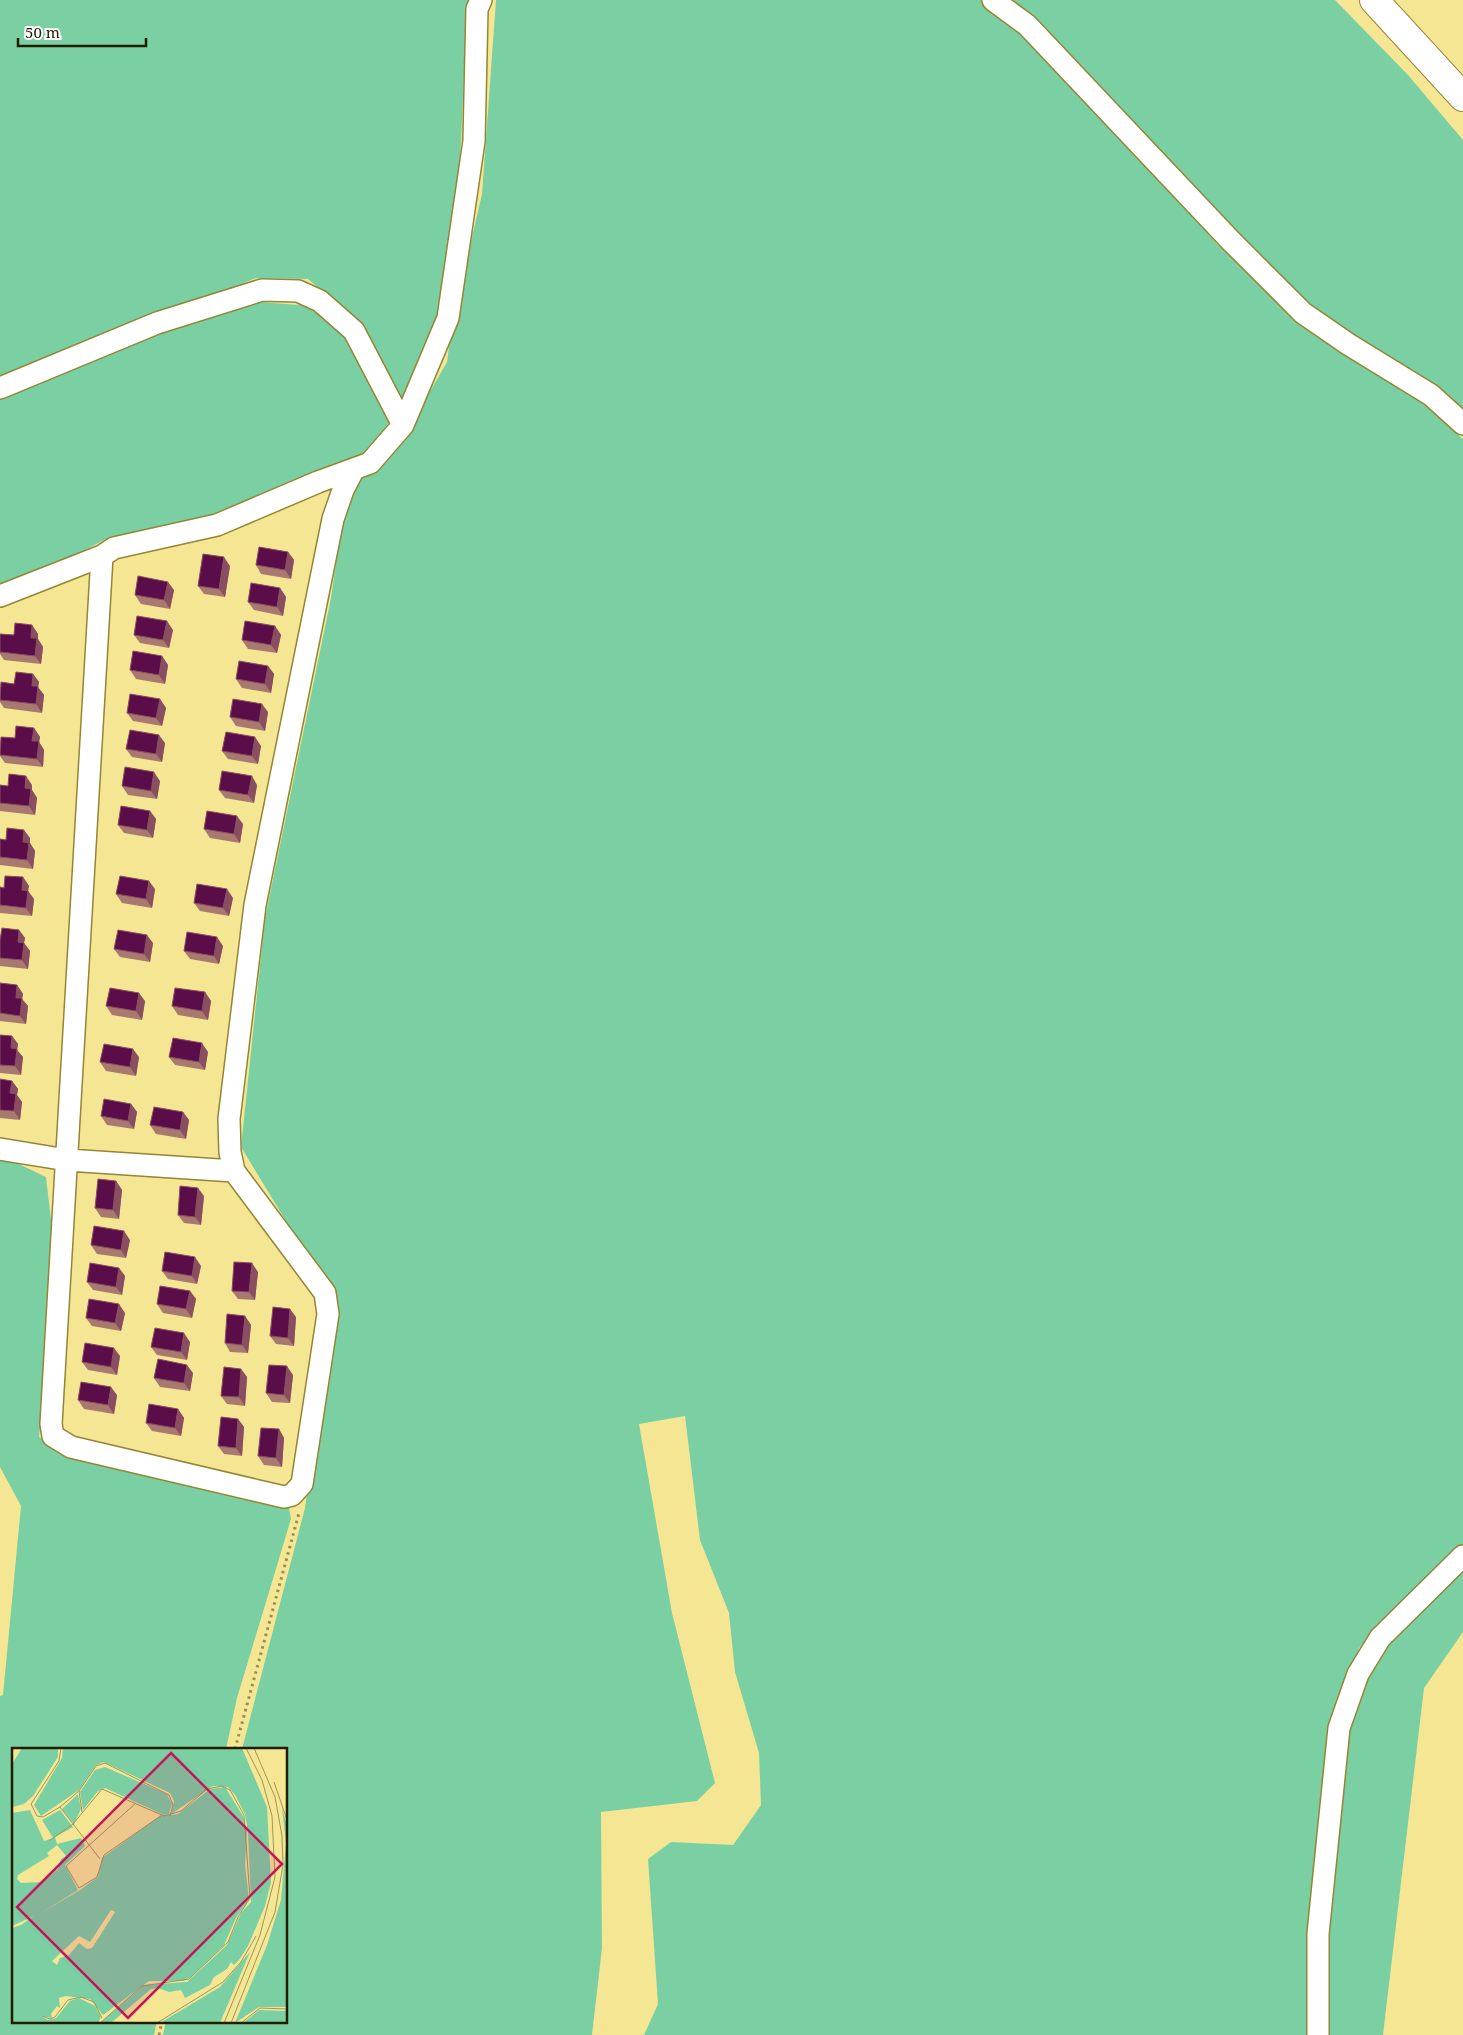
<svg xmlns="http://www.w3.org/2000/svg" width="1463" height="2035" viewBox="0 0 1463 2035" font-family="'Noto Serif',serif">
<style>
.green{fill:#7bd0a3}
.lines{fill:none;stroke-linecap:round;stroke-linejoin:round}
.minor-casing{stroke:#948634;stroke-width:24}
.highway-casing{stroke:#948634;stroke-width:30}
.path{stroke:#988d52;stroke-width:3;stroke-dasharray:2.5 4;stroke-linecap:butt}
.minor{stroke:#fff;stroke-width:21}
.highway{stroke:#fff;stroke-width:28}
.wall{fill:#a87a6f}
.shaded-wall{fill:#894e60}
.building{fill:#5b0d4a;stroke:#894e60}
.inset-road{fill:none;stroke:#a19559;stroke-width:1}
.view{fill:#c2185b;fill-opacity:0.15;stroke:#c2185b;stroke-width:2.5}
.inset-edge{fill:none;stroke:#221c00;stroke-width:2.5}
</style>
<rect width="100%" height="100%" fill="#f5e694"/>
<path class="green" d="M0,0H469L467,5L461,142L454,226L442,317L402,405L338,304L308,279L256,278L0,379Z
M496,0H982L1016,22L1218,245L1279,297L1363,361L1419,400L1463,439V1545L1359,1648L1331,1721L1313,2035H644L658,2004L648,1859L671,1842L733,1845L761,1805L759,1753L735,1672L729,1613L700,1540L685,1416L639,1424L672,1613L715,1783L697,1801L601,1812L602,1948L592,2035H163L166,2021H286V1749H242L305,1508L334,1300L241,1147L265,918L331,598L346,494L354,482L408,429L447,362L452,323L482,194Z
M1005,0H1335L1408,75L1463,140V416L1302,299Z
M249,301L311,306L343,328L390,421L363,459L210,518L108,538L58,564L0,586V400L69,371L169,326Z
M0,1158H6L46,1177L52,1228L53,1299L39,1437L83,1461L289,1508L291,1519L237,1698L226,1749H14V2021H157L154,2035H0V1696L3,1695L21,1506L0,1467Z
M1463,1564V1632L1424,1688L1383,2035H1321L1319,1986L1351,1709L1371,1661Z"/>
<g class="lines">
<g class="minor-casing">
<path id="minor" d="M993,0L1027,25L1231,241L1303,313L1348,344L1431,395L1463,424
M0,388L157,323L262,290L298,291L320,301L354,331L403,425
M102,556L51,1424L53,1436L71,1447L284,1497L292,1495L302,1484L328,1314L325,1293L234,1171L230,1152L229,1119L255,905L333,519L343,490L354,469
M0,596L102,556L114,548L217,525L318,482L370,463L403,425L448,318L474,141L477,9L481,0
M0,1149L67,1160L234,1171
M1318,2035V1934L1339,1728L1358,1674L1380,1638L1463,1556"/>
</g>
<g class="highway-casing">
<path id="highway" d="M1374,0L1463,97"/>
</g>
<path class="path" d="M235,1749L299,1513
M159,2035L162,2021"/>
<use href="#minor" class="minor"/>
<use href="#highway" class="highway"/>
</g>
<path class="wall" d="M288,552L294,560L291,579L261,574L256,565Z
M230,566L225,597L204,594L198,586Z
M280,588L286,597L283,616L254,610L248,602Z
M174,590L170,609L141,604L135,595Z
M32,625L38,634V639L43,647L41,664L4,660L0,654V634L14,635Z
M275,626L281,635L277,653L248,649L242,640Z
M173,630L169,648L140,643L134,635Z
M162,656L168,665L165,684L136,679L130,670Z
M268,666L274,674L271,693L242,688L236,679Z
M33,674L39,682L38,687L44,695L42,713L4,708L0,702V687L14,684Z
M160,699L166,708L162,726L133,721L127,713Z
M268,712L265,731L236,726L230,717Z
M34,728L40,737L39,742L44,750L43,767L5,763L0,756V748L15,738Z
M165,743L162,762L132,757L126,749Z
M261,746L258,764L228,759L222,751Z
M160,781L157,799L128,795L122,786Z
M0,785L8,786L32,785V790L37,798L35,815L0,811Z
M257,785L254,803L225,798L219,790Z
M150,811L156,819L153,838L124,833L118,825Z
M243,824L240,843L210,838L204,829Z
M30,838V843L35,851L33,869L0,865V839L6,840Z
M23,877L29,886L28,891L34,899L32,916L0,913V887L4,888Z
M155,889L152,908L122,903L116,894Z
M233,898L229,916L200,911L194,903Z
M19,930L25,938L24,943L30,951L28,969L0,966V940Z
M153,943L150,962L120,957L114,949Z
M223,946L219,964L190,959L184,951Z
M0,983L17,985L23,994L22,999L28,1006L26,1024L0,1021Z
M205,992L211,1001L208,1020L178,1015L172,1006Z
M145,1001L142,1020L112,1015L106,1006Z
M0,1035L12,1036L18,1044L17,1050L23,1057L21,1075L0,1073Z
M208,1052L205,1070L175,1065L169,1057Z
M139,1057L136,1076L106,1071L100,1062Z
M0,1079L12,1081L18,1089L17,1095L22,1102L20,1120L0,1118Z
M131,1104L137,1112L134,1129L107,1125L101,1116Z
M183,1112L189,1120L186,1139L156,1134L150,1125Z
M116,1181L122,1190L119,1219L101,1217L95,1208Z
M204,1196L201,1225L184,1223L178,1215Z
M130,1240L126,1258L97,1254L91,1245Z
M201,1266L197,1284L168,1279L162,1271Z
M119,1268L125,1276L122,1295L93,1290L87,1282Z
M258,1272L255,1300L238,1299L232,1291Z
M190,1291L196,1299L192,1318L163,1313L157,1304Z
M125,1313L121,1331L92,1326L86,1318Z
M245,1316L251,1325L248,1353L230,1352L225,1343Z
M296,1317L294,1346L276,1344L270,1336Z
M190,1342L187,1360L157,1355L151,1347Z
M120,1356L117,1375L88,1370L82,1362Z
M241,1369L247,1377L245,1406L227,1404L221,1396Z
M193,1373L190,1391L160,1387L154,1378Z
M293,1375L290,1403L272,1402L266,1393Z
M117,1395L114,1414L84,1409L78,1400Z
M178,1409L184,1418L181,1436L152,1431L146,1423Z
M238,1419L244,1427L242,1456L224,1454L218,1446Z
M279,1429L284,1438L282,1467L264,1465L258,1456Z"/>
<path class="shaded-wall" d="M288,552L294,560L291,579L285,570Z
M224,557L230,566L225,597L219,589Z
M168,582L174,590L170,609L164,600Z
M280,588L286,597L283,616L277,607Z
M167,621L173,630L169,648L163,640Z
M32,625L38,634V639L43,647L41,664L35,656L31,638Z
M275,626L281,635L277,653L271,645Z
M162,656L168,665L165,684L159,675Z
M268,666L274,674L271,693L265,684Z
M33,674L39,682L38,687L44,695L42,713L36,704L32,686Z
M160,699L166,708L162,726L156,718Z
M262,704L268,712L265,731L259,722Z
M34,728L40,737L39,742L44,750L43,767L37,759L32,741Z
M159,735L165,743L162,762L156,754Z
M255,737L261,746L258,764L252,756Z
M154,772L160,781L157,799L151,791Z
M26,776L32,785V790L37,798L35,815L29,806L25,788Z
M252,776L257,785L254,803L248,795Z
M150,811L156,819L153,838L147,830Z
M237,816L243,824L240,843L234,834Z
M24,830L30,838V843L35,851L33,869L27,860L23,842Z
M23,877L29,886L28,891L34,899L32,916L26,908L22,890Z
M149,881L155,889L152,908L146,899Z
M227,889L233,898L229,916L223,908Z
M19,930L25,938L24,943L30,951L28,969L22,960L18,942Z
M147,935L153,943L150,962L144,954Z
M217,937L223,946L219,964L214,956Z
M17,985L23,994L22,999L28,1006L26,1024L20,1016L16,998Z
M205,992L211,1001L208,1020L202,1011Z
M139,993L145,1001L142,1020L136,1011Z
M12,1036L18,1044L17,1050L23,1057L21,1075L15,1066L11,1048Z
M202,1043L208,1052L205,1070L199,1062Z
M133,1049L139,1057L136,1076L130,1067Z
M12,1081L18,1089L17,1095L22,1102L20,1120L14,1111L10,1093Z
M131,1104L137,1112L134,1129L128,1121Z
M183,1112L189,1120L186,1139L180,1130Z
M116,1181L122,1190L119,1219L113,1210Z
M198,1188L204,1196L201,1225L195,1217Z
M124,1231L130,1240L126,1258L121,1250Z
M195,1257L201,1266L197,1284L192,1276Z
M252,1263L258,1272L255,1300L249,1292Z
M119,1268L125,1276L122,1295L116,1287Z
M190,1291L196,1299L192,1318L186,1309Z
M119,1304L125,1313L121,1331L115,1323Z
M290,1309L296,1317L294,1346L288,1338Z
M245,1316L251,1325L248,1353L242,1345Z
M184,1333L190,1342L187,1360L181,1352Z
M114,1348L120,1356L117,1375L111,1367Z
M187,1365L193,1373L190,1391L184,1383Z
M287,1366L293,1375L290,1403L284,1395Z
M241,1369L247,1377L245,1406L239,1397Z
M111,1387L117,1395L114,1414L108,1405Z
M178,1409L184,1418L181,1436L175,1428Z
M238,1419L244,1427L242,1456L236,1448Z
M279,1429L284,1438L282,1467L276,1458Z"/>
<path class="building" d="M259,547L288,552L285,570L256,565Z
M203,554L224,557L219,589L198,586Z
M138,576L168,582L164,600L135,595Z
M251,583L280,588L277,607L248,602Z
M137,616L167,621L163,640L134,635Z
M245,621L275,626L271,645L242,640Z
M15,623L32,625L31,638H37L35,656L0,652V634L14,635Z
M133,651L162,656L159,675L130,670Z
M239,661L268,666L265,684L236,679Z
M16,672L33,674L32,686H38L36,704L0,700L1,682L14,684Z
M130,694L160,699L156,718L127,713Z
M233,699L262,704L259,722L230,717Z
M16,726L34,728L32,741H39L37,759L0,755L1,737L15,738Z
M130,730L159,735L156,754L126,749Z
M226,732L255,737L252,756L222,751Z
M125,767L154,772L151,791L122,786Z
M222,771L252,776L248,795L219,790Z
M9,774L26,776L25,788L31,789L29,806L0,803V785L8,786Z
M121,806L150,811L147,830L118,825Z
M207,811L237,816L234,834L204,829Z
M7,828L24,830L23,842L29,843L27,860L0,857V839L6,840Z
M5,876L23,877L22,890L28,891L26,908L0,905V887L4,888Z
M120,876L149,881L146,899L116,894Z
M197,884L227,889L223,908L194,903Z
M2,928L19,930L18,942L24,943L22,960L0,958V940Z
M118,930L147,935L144,954L114,949Z
M187,932L217,937L214,956L184,951Z
M0,983L17,985L16,998H22L20,1016L0,1013Z
M110,988L139,993L136,1011L106,1006Z
M175,988L205,992L202,1011L172,1006Z
M0,1035L12,1036L11,1048L17,1049L15,1066L0,1065Z
M173,1038L202,1043L199,1062L169,1057Z
M104,1044L133,1049L130,1067L100,1062Z
M0,1079L12,1081L10,1093L16,1094L14,1111L0,1110Z
M104,1099L131,1104L128,1121L101,1116Z
M154,1107L183,1112L180,1130L150,1125Z
M98,1179L116,1181L113,1210L95,1208Z
M180,1186L198,1188L195,1217L178,1215Z
M94,1226L124,1231L121,1250L91,1245Z
M165,1252L195,1257L192,1276L162,1271Z
M234,1262L252,1263L249,1292L232,1291Z
M90,1263L119,1268L116,1287L87,1282Z
M160,1286L190,1291L186,1309L157,1304Z
M89,1299L119,1304L115,1323L86,1318Z
M273,1307L290,1309L288,1338L270,1336Z
M227,1314L245,1316L242,1345L225,1343Z
M155,1328L184,1333L181,1352L151,1347Z
M85,1343L114,1348L111,1367L82,1362Z
M158,1359L187,1365L184,1383L154,1378Z
M269,1365L287,1366L284,1395L266,1393Z
M224,1367L241,1369L239,1397L221,1396Z
M81,1382L111,1387L108,1405L78,1400Z
M149,1404L178,1409L175,1428L146,1423Z
M221,1417L238,1419L236,1448L218,1446Z
M261,1428L279,1429L276,1458L258,1456Z"/>
<g transform="translate(12 1748)">
<rect width="275" height="275" fill="#f5e694"/>
<path d="M10,0H46V9L21,48L12,56L0,59V16ZM51,0H230L255,59L259,134L253,158L236,198L227,212L222,217L219,214L215,221L202,229L198,237L173,250L169,242L157,244L146,240L139,241L99,275H88L132,237L175,234L215,197L229,165L239,154L236,85L233,66L223,47L216,39L201,38L159,66L162,53L158,45L92,14L84,17L67,42L29,68L22,57L50,10ZM93,19L155,46L160,56L157,66L152,67L93,40L86,43L71,62L68,44L83,22ZM213,39L231,68L235,83L233,116L237,152L225,168L212,197L179,229L171,233H137L91,267L78,251L53,248L47,250L48,260L45,258L39,266L40,270L29,268L36,272L44,270L58,253L67,250L83,258L89,269L86,275H0V180L9,177L22,168L0,178V65L18,62L32,93L41,90L30,72L48,62L61,79L43,89L45,96L69,90L73,98L53,117L66,142L29,165L68,142L86,129L90,110L148,68L166,66L198,41ZM45,97L54,108L49,111L46,121L31,134L9,135L5,131L6,127L37,108L35,105ZM99,162L103,164L80,200L75,201L67,195L57,207L48,210L45,217L40,213L67,188L78,194ZM66,46L69,61L62,76L50,61ZM270,60L275,77V259H247L223,275L255,197L269,152L274,95ZM238,204L208,275H148L208,239ZM247,262L275,263V275H231Z" fill="#7bd0a3" fill-rule="evenodd"/>
<path class="inset-road" d="M49,0L47,13L19,56L25,68L31,69L48,59L67,43L84,18L93,15L157,47L161,57L158,68M262,34L275,72M67,43L70,64M124,55L54,118L67,140L85,129L92,107L150,67M48,59L88,111M37,93L61,76L90,41L152,68L169,63L195,41L210,38L218,42L232,67L238,150L226,169L216,194L177,231L130,238L88,275M30,268L38,271L43,269L56,252L69,249L82,254L90,270M145,275L211,234L229,214L244,188M212,275L248,187L263,129L260,68L250,32L234,0M219,275L263,164L271,117L270,88L263,49L242,0M229,275L248,260L275,261"/>
<path class="view" d="M159,5L270,116L116,270L5,159Z"/>
<rect width="275" height="275" class="inset-edge"/>
</g>
<path d="M18 38v8h128v-8" fill="none" stroke="#221c00" stroke-width="2.5"/>
<text x="25" y="38" font-size="15" fill="#221c00" stroke="#ffffff" stroke-width="4" paint-order="stroke">50 m</text>
</svg>
